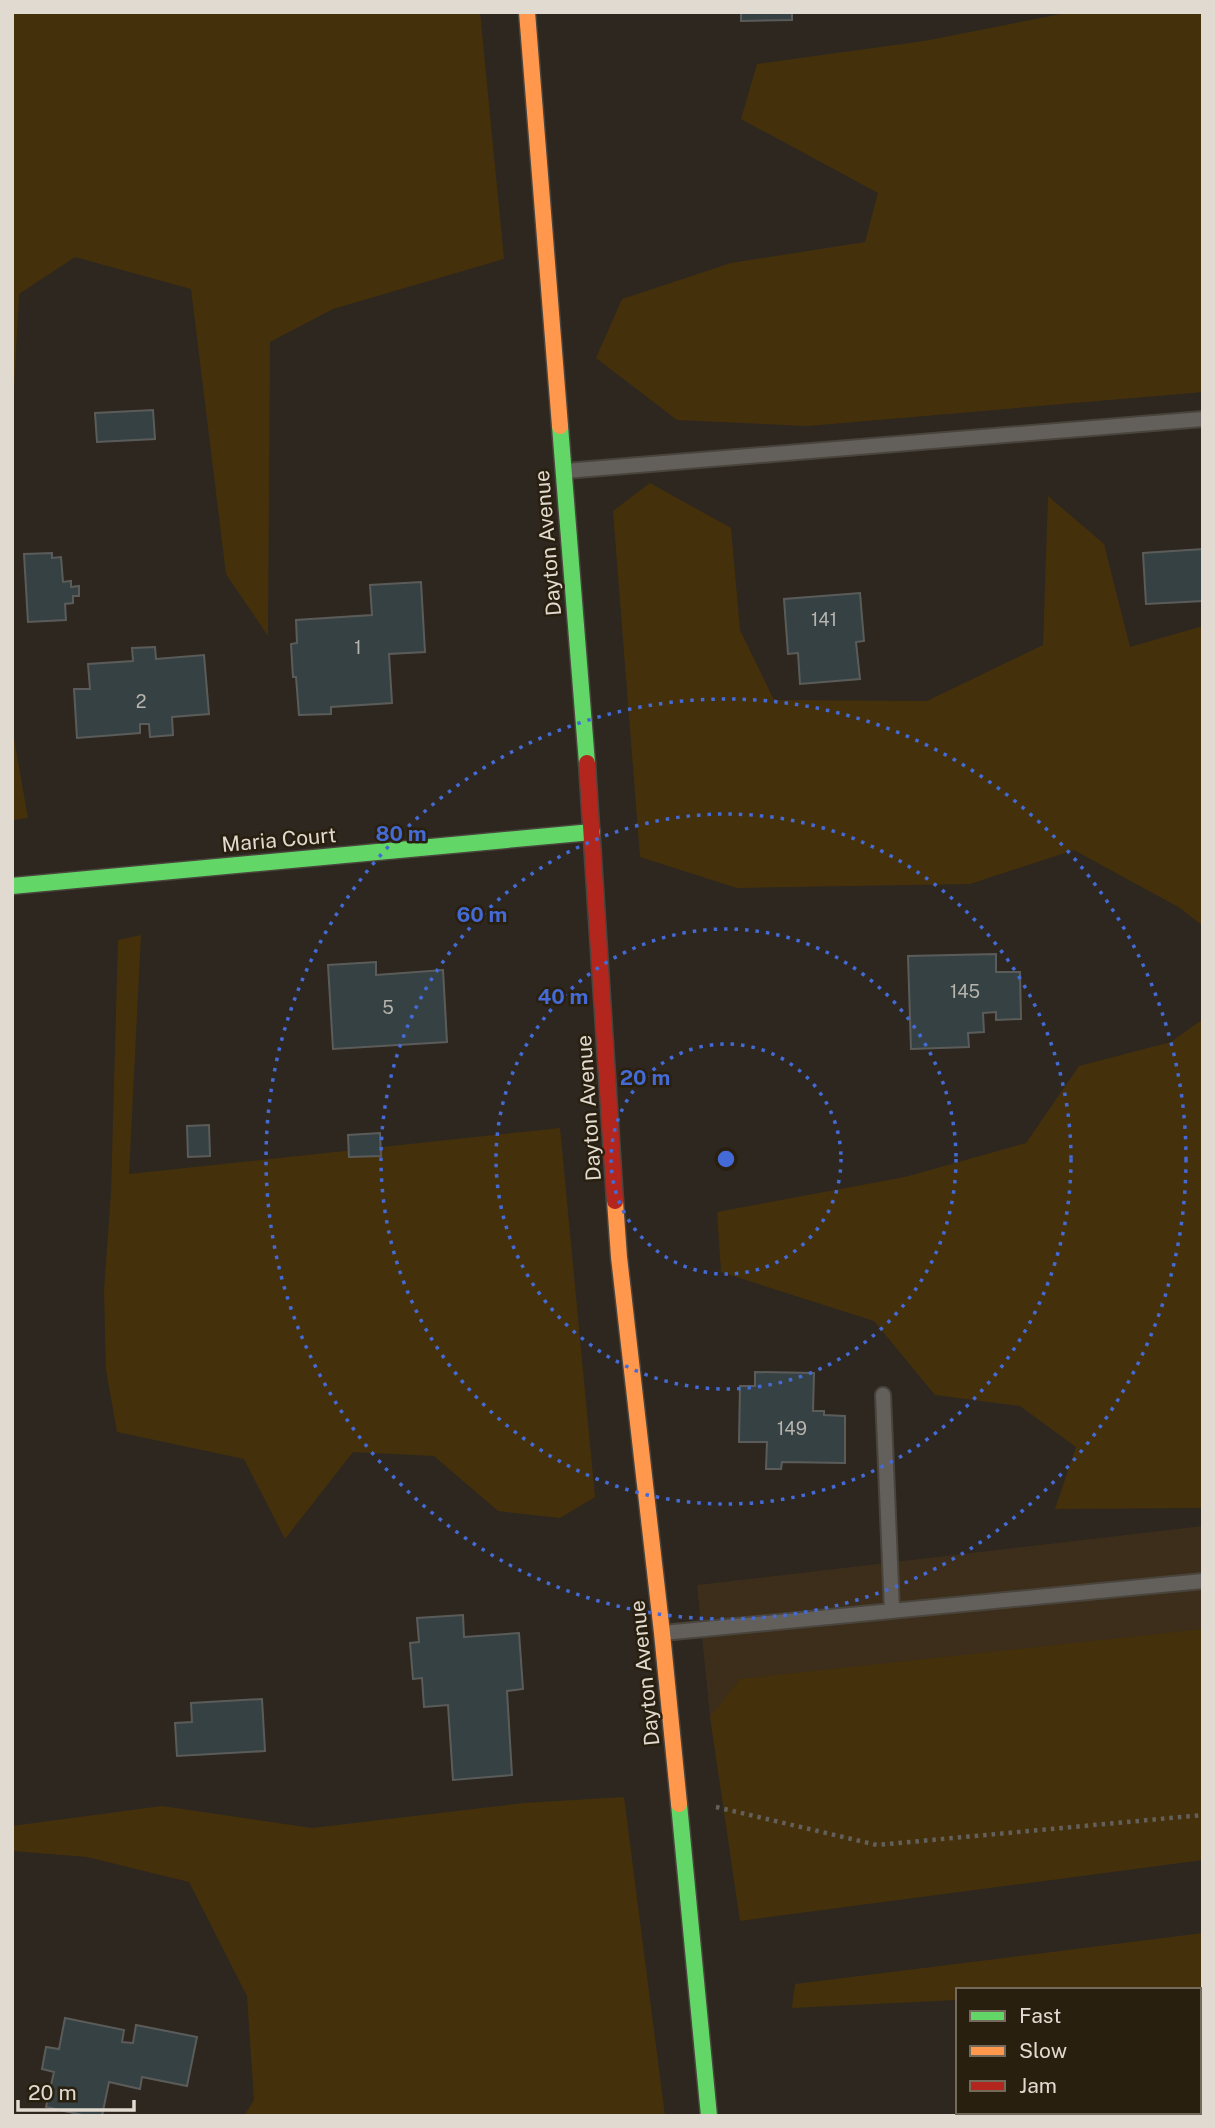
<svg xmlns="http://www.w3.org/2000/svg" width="1215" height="2128" viewBox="0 0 1215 2128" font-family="'Public Sans',sans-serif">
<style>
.built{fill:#3c2e1a}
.green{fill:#45300c}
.building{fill:#364143;stroke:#5b5c5a;stroke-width:2}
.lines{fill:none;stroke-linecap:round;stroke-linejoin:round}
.lane-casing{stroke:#49443c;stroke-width:18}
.fast-casing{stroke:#49443c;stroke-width:19}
.slow-casing{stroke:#49443c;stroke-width:19}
.jam-casing{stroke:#49443c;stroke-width:19}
.path{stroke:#63605b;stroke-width:4.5;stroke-dasharray:3.5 5;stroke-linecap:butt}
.lane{stroke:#63605c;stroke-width:14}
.fast{stroke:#63d668;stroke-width:16}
.slow{stroke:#ff974d;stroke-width:16}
.jam{stroke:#b3261e;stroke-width:16}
.ring{fill:none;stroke:#446ad6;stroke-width:3.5;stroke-dasharray:3.5 7}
.labels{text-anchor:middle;stroke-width:5;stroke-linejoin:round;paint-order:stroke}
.number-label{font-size:18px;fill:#b6b4ad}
.street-label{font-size:21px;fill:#e1dad0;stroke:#291f0f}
.centre{fill:#446ad6;stroke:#291f0f;stroke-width:3.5}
.ring-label{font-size:21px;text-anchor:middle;font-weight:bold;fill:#446ad6;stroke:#291f0f;stroke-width:5;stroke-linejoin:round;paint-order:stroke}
</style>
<rect width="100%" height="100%" fill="#2d271f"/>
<path class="built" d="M1203,1526V1673L710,1717L697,1585Z"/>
<path class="green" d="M12,12H480L504,259L333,309L270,342L268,636L226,574L191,289L75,257L19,294L12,429Z
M1071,12H1203V392L808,426L677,420L596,358L622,299L731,263L865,242L878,193L741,119L757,64L924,41Z
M650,483L731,528L740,630L774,700L927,701L1043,645L1048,496L1104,544L1130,647L1203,626V926L1180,908L1074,850L970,884L737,888L640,857L613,511Z
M12,727L28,818L12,820Z
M141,935L129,1174L560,1128L595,1497L560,1518L498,1511L434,1456L353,1452L285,1539L244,1459L117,1432L106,1370L104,1290L111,1193L118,940Z
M1203,1019V1508L1055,1509L1076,1447L1020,1406L935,1395L874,1321L721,1272L717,1212L905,1177L1026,1143L1079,1066L1171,1042Z
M1203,1629V1860L740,1921L710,1717L740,1679Z
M624,1797L665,2116H244L254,2100L247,1996L189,1882L87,1857L12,1851V1826L162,1806L312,1828L524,1803Z
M1203,1933V2018L1199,2016V1990H1155L1151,1987L1114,1990H958V2000L792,2008L795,1984Z"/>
<path class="building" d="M741,12H792V20L741,21Z
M153,410L155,439L97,442L95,413Z
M1203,549V601L1146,604L1143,553Z
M52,553V558L61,557L63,582L71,581V587L79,586V596H73V603L65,604L66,620L28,622L24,554Z
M421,582L425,652L389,654L392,703L331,707V714L299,715L296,677H293L291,644L297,643L296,620L372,615L370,585Z
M860,593L864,641L856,642L860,679L800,684L798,653L788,654L784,599Z
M155,647L156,659L204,655L209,714L172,717L173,735L150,737L149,724H140V733L77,738L74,689H90L88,664L133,661L132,648Z
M996,954V972H1020L1021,1019L996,1020V1012L983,1013L984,1032L968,1033L969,1047L911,1049L908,956Z
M376,962V975L443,970L447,1042L333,1049L328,965Z
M209,1125L210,1156L188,1157L187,1126Z
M380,1133L381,1156L349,1157L348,1135Z
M755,1372L814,1373L813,1411H824V1415L845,1416V1463L782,1462L781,1469H766L767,1442H739L740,1386H755Z
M463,1615L464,1637L519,1633L523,1689L507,1691L512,1775L453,1780L448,1705L424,1707L422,1678L413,1679L410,1643L419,1642L417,1618Z
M262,1699L265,1751L177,1756L175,1723L192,1722L191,1703Z
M65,2018L124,2030L122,2042L133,2043L136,2025L197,2037L187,2086L142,2077L140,2089L109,2082L102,2116H87L46,2107L54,2072L42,2069L46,2047L59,2049Z
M1022,2112H1086V2116H1022Z"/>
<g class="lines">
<g class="lane-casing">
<path id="lane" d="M565,471L1203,419
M883,1395L892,1611
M663,1633L1203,1581"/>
</g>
<g class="fast-casing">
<path id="fast" d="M560,426L587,763
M12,886L592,832
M679,1804L709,2116"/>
</g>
<g class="slow-casing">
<path id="slow" d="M527,12L560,426
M615,1201L619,1257L662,1633L679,1804"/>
</g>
<g class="jam-casing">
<path id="jam" d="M587,763L615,1201"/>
</g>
<path class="path" d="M716,1807L877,1845L1203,1815"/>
<use href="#lane" class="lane"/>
<use href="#fast" class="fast"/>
<use href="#slow" class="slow"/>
<use href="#jam" class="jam"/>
</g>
<g class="ring">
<circle cx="726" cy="1159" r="115"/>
<circle cx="726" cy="1159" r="230"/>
<circle cx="726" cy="1159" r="345"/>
<circle cx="726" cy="1159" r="460"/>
</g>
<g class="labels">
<g class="number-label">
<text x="824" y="626">141</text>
<text x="358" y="654">1</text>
<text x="141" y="708">2</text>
<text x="965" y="998">145</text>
<text x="388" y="1014">5</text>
<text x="792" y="1435">149</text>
</g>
<g class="street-label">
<text transform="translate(548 543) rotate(-95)" y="7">Dayton Avenue</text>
<text transform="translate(279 840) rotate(-5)" y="7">Maria Court</text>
<text transform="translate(589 1108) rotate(-94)" y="7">Dayton Avenue</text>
<text transform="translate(645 1673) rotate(-96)" y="7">Dayton Avenue</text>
</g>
</g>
<circle cx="726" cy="1159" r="10" class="centre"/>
<g class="ring-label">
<text x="401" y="841">80 m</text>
<text x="482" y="922">60 m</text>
<text x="563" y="1004">40 m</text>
<text x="645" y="1085">20 m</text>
</g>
<rect width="1215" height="2128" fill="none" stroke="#e1dad0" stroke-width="28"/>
<rect x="956" y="1988" width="245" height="126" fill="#291f0f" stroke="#736a5c" stroke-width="2"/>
<rect x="970" y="2011" width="35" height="10" fill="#63d668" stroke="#736a5c" stroke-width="2"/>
<text x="1019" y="2023" font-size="21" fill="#e1dad0">Fast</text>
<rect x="970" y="2046" width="35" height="10" fill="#ff974d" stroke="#736a5c" stroke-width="2"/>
<text x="1019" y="2058" font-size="21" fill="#e1dad0">Slow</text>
<rect x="970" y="2081" width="35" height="10" fill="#b3261e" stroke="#736a5c" stroke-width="2"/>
<text x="1019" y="2093" font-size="21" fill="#e1dad0">Jam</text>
<path d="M18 2100v10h116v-10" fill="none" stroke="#e1dad0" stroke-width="3.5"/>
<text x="28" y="2100" font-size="21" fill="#e1dad0" stroke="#291f0f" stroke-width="5" paint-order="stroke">20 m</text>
</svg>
